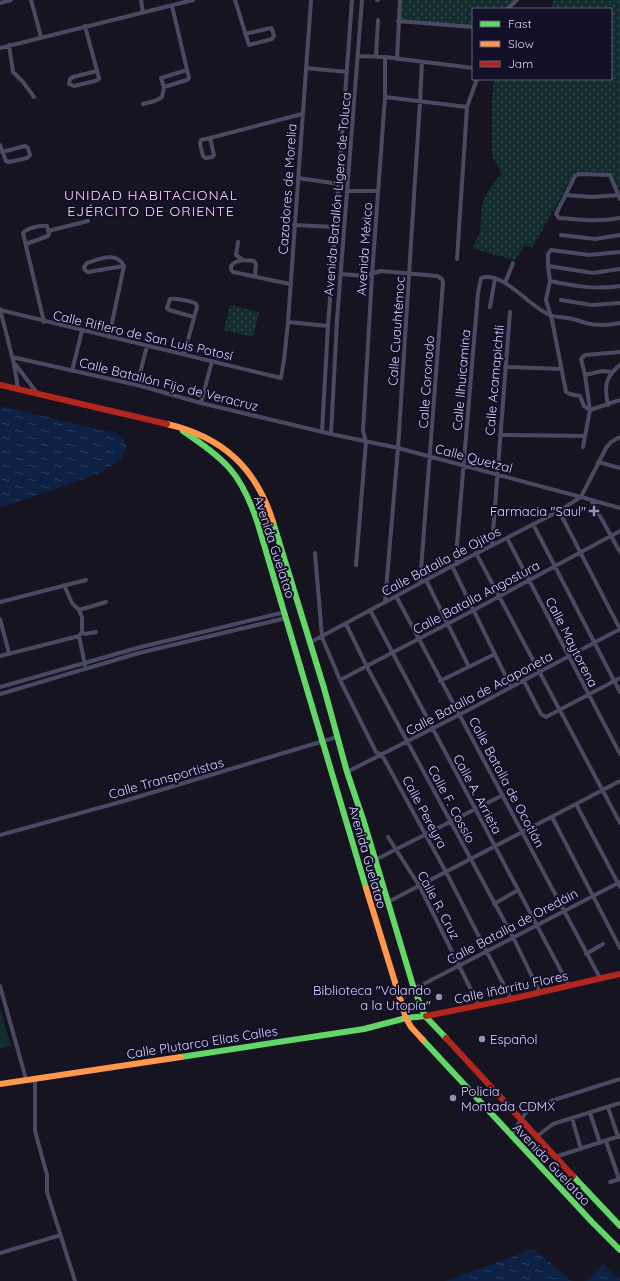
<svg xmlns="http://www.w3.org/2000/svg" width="620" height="1281" viewBox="0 0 620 1281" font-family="Quicksand,sans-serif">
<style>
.grass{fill:url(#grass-dots)}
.pitch{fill:#132c2d}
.water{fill:url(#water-ripples)}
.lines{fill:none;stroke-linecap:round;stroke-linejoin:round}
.street{stroke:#4a4962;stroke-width:4}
.fast{stroke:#63d668;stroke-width:6}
.slow{stroke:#ff974d;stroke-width:6}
.jam{stroke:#b3261e;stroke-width:6}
.poi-dot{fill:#9591b1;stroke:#130f26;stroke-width:1.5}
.labels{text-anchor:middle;stroke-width:4;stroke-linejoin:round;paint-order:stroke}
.street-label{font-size:13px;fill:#d9d4ff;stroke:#130f26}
.poi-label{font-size:13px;fill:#d9d4ff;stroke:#130f26;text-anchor:end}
.neighbourhood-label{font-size:14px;letter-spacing:1px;fill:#ffd6f0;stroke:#130f26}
</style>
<defs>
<pattern id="grass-dots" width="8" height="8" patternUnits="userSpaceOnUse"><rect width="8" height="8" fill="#132c2d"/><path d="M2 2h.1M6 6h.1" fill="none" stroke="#354a4c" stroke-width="1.8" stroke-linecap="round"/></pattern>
<pattern id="water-ripples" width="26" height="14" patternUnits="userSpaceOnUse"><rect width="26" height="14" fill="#0d2144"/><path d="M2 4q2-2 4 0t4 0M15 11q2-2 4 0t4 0" fill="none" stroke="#304060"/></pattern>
</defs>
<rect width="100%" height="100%" fill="#161421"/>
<path class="grass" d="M402,0H514L506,9H473V26L400,20Z
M554,0H620V194L612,173L575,172L532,248L525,245L515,260L474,249L473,246C484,229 480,225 482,206C484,195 494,181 502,174C499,166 494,162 492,154V95L494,79H611V9H550Z
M230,305L259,312L253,337L224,330Z"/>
<path class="pitch" d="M0,1009L11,1046L0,1048Z"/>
<path class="water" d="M0,406L116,433L123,439L127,447L122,457L114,464L98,474L0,508Z
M533,1249L572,1281H446Z
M603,1264L620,1279V1281H586Z"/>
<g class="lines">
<path class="street" d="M31,0L41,37
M141,0L143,12
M235,0L249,45L272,39L274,36L272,29L271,28L245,34
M377,0H378
M0,3L11,0
M507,9L517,0
M398,21L473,27
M85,26L86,30L99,78V79L95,81L74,86L69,84L70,79L73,77L97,71
M9,45L13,72L23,82L34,97
M0,48L193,0
M358,56L385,57L473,68
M376,57L378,20
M397,59L400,0
M306,68L347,72
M164,87L187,80L189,78L172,6
M385,97L467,107
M143,104L155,101L162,97L164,87L161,78L187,70
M210,138L214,155L212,157L206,158L203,156L200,144L201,140L210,138L302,114
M0,145L6,161L9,162L27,158L30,155L28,148L25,146L2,152
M298,178L339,184
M347,191H378
M566,195L592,197L619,195
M620,199L610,175L578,174L575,176L556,214L559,218C581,220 599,222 620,218
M294,225L335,227
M48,231L88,221
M561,235L595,239L620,235
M238,242L236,255L243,260
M26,244L48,236L49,233L47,226C41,225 27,228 23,233L44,322
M457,259L467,107L477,79
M548,266L593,273L620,269
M341,274L364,276L381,271L437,276L442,279L443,282L420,583
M255,276L256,264L254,261C246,260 236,259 231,266V269L233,272L290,284
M550,281C574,286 596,290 620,286
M505,283L513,263
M561,300L591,305L620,303
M490,307L495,278
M0,309L14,364L18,389
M0,310L281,378L284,360L288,322L311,0
M288,322L328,326
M109,337L124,266C117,251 99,259 87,263L84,267L85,270L88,272L124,266
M184,354L197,307C197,306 197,305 196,304C193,301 174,298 170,299L167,308L169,310L194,317
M12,357L137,385L201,403L331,434L398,448L581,497L620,508
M15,364L38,394
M505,367L561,369
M72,371L82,331
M585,375L602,371L612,372
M137,385L147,346
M201,403L212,361
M608,405C604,387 605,377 620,365
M590,410L584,406L580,396L570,394L566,392L552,320L546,300L550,281L548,266V254L551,250L589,255L620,252
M590,410L620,400
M322,432L328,326L352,0
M331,434L337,320L362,0
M500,435L585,436
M583,447L590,410L585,375L581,359L585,355L620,352
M598,462L620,468
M591,500L620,552
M559,511L620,629
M533,524L620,692
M507,538L620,754
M492,545L510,312
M315,553L322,637L340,680L376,752L382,755L446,872L511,999
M476,553L620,823
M457,564L456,556L478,293L481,278C503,270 530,308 550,315C555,317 562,317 568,318C574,319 580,321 586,323C597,326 610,325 620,323
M356,565L366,441L363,431L372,275L385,97V57
M452,566L511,687
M426,580L469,667
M64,585L72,603L79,610L106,602
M396,596L600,978
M0,602L86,580
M385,602L398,448L420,102L422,62
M79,610L82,617V632
M370,610L569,986
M0,619L9,653
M346,624L367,667L513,937L540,993
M79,636L85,665
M311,642L452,566L559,511L581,497L606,448L611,442L620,437
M0,656L79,636L82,632L85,634L96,632
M340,680L474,610L620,531
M440,681L495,654
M524,681L541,714L546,717L620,678
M0,687L137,648L285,612
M0,694L139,653L286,618
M347,772L459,715L620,629
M576,804L620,887
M552,817L620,948
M0,835L124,801L337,737
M388,837L420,887L479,1006
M375,860L503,795
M388,902L620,781
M494,904L518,890
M586,954L603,944
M0,986L26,1079
M414,989L620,882
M35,1079V1131L47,1175V1192L75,1281
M608,1107L618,1137
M590,1113L600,1143
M572,1118L581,1149
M511,1135L527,1111L532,1107L620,1079
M536,1137L553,1124L620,1103
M606,1141L619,1179
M555,1157L620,1136
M610,1182L620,1179
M0,1253L61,1235"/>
<path class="fast" d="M183,431C225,460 240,471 257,521L366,888
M273,522L324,688L347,772L364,822L414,989L425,1016L446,1038
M423,1040L592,1222L620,1250
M181,1057L364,1029L406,1018L426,1016
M573,1176L620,1226"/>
<path class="slow" d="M167,424C222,437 256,467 273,522
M366,888L406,1018L411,1027L423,1040
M0,1084L181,1057"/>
<path class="jam" d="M0,385L167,424
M426,1016L511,999L620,974
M446,1038L573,1176"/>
</g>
<g class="poi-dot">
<path d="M592 505h4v4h4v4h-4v4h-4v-4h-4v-4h4z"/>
<circle cx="439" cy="997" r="4"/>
<circle cx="482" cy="1039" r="4"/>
<circle cx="453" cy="1098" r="4"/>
</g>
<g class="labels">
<g class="street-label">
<text transform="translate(287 189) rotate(-86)" y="5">Cazadores de Morelia</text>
<text transform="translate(337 194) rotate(-85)" y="5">Avenida Batallón Ligero de Toluca</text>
<text transform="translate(364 249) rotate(-86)" y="5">Avenida México</text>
<text transform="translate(396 331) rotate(-86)" y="5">Calle Cuauhtémoc</text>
<text transform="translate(143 335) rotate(13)" y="5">Calle Riflero de San Luis Potosí</text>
<text transform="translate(461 380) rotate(-85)" y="5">Calle Ilhuicamina</text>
<text transform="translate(494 380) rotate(-85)" y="5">Calle Acamapichtli</text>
<text transform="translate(426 382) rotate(-86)" y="5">Calle Coronado</text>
<text transform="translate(169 384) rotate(14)" y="5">Calle Batallón Fijo de Veracruz</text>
<text transform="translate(474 458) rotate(15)" y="5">Calle Quetzal</text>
<text transform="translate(275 547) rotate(72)" y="5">Avenida Guelatao</text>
<text transform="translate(441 561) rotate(-28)" y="5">Calle Batalla de Ojitos</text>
<text transform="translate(476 597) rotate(-28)" y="5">Calle Batalla Angostura</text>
<text transform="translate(572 642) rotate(63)" y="5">Calle Maytorena</text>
<text transform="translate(479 693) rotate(-28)" y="5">Calle Batalla de Acaponeta</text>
<text transform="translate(166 778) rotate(-16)" y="5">Calle Transportistas</text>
<text transform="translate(507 782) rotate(62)" y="5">Calle Batalla de Ocotlán</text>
<text transform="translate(478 794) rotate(62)" y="5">Calle A. Arrieta</text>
<text transform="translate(452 804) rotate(62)" y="5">Calle F. Cossío</text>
<text transform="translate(425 812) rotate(62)" y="5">Calle Pereyra</text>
<text transform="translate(368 857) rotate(74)" y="5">Avenida Guelatao</text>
<text transform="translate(439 905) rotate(62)" y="5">Calle R. Cruz</text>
<text transform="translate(512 926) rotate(-28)" y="5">Calle Batalla de Oredáin</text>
<text transform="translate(511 987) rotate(-12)" y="5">Calle Iñárritu Flores</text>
<text transform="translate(202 1042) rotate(-9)" y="5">Calle Plutarco Elías Calles</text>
<text transform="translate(552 1164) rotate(47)" y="5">Avenida Guelatao</text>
</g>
<g class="poi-label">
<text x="586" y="516">Farmacia "Saul"</text>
<text x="431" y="995">Biblioteca "Volando<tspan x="431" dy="15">a la Utopía"</tspan></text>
<text x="490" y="1044" text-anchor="start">Español</text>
<text x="461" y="1096" text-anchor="start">Policia<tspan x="461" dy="15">Montada CDMX</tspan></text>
</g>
<g class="neighbourhood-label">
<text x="151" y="200">UNIDAD HABITACIONAL<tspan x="151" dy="16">EJÉRCITO DE ORIENTE</tspan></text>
</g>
</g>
<rect x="472" y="8" width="140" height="72" fill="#130f26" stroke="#625e7d"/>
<rect x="480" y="21" width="20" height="6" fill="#63d668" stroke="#625e7d"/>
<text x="508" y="28" font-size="12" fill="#d9d4ff">Fast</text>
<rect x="480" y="41" width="20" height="6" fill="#ff974d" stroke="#625e7d"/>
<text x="508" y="48" font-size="12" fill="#d9d4ff">Slow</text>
<rect x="480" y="61" width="20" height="6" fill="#b3261e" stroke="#625e7d"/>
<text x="508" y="68" font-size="12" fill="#d9d4ff">Jam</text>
</svg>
